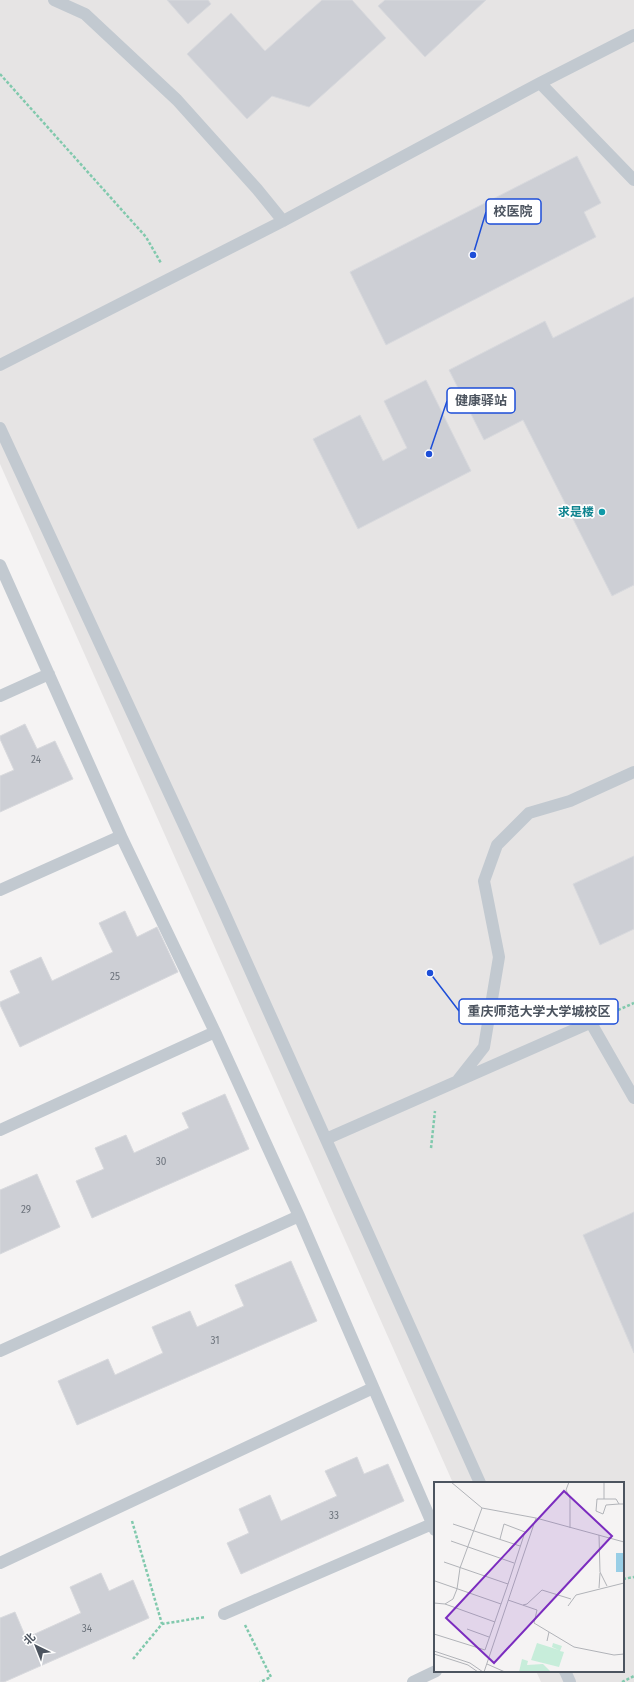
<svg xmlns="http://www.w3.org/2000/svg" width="634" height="1682" viewBox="0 0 634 1682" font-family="'Fira Sans','Noto Sans SC',sans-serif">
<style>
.education{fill:#e6e4e4}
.building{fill:#cdcfd5;stroke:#d8d9dd}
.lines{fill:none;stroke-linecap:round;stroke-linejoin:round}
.path{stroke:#81c9ad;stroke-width:2.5;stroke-dasharray:3 2;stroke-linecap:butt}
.lane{stroke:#c2c9d0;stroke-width:12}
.culture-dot{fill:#0f9aa8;stroke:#fff;stroke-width:1.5}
.labels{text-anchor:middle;stroke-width:3.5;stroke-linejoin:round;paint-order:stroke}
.number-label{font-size:10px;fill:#6c737c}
.culture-label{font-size:12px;font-weight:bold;fill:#0d838f;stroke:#fff;text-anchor:end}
.inset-road{fill:none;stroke:#b1b3b8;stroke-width:1}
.view{fill:#7b2cbf;fill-opacity:0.15;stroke:#7b2cbf;stroke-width:2}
.inset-edge{fill:none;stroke:#4c545f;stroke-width:2}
.leader{fill:none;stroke:#1d4ed8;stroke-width:1.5}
.callout-dot{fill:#1d4ed8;stroke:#fff;stroke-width:1.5}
.callout{fill:#fff;stroke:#1d4ed8;stroke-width:1.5}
.callout-label{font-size:13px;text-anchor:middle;font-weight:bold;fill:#4c545f}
</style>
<rect width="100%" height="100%" fill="#f5f3f3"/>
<path class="education" d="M0,0H634V1682H541L536,1671H623V1483H453L0,464Z"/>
<path class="building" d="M167,0H208L211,4L188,24Z
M322,0H352L386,38L309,107L272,96L247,119L187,54L231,13L265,51Z
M385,0H486L425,57L378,6Z
M577,156L601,203L584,212L596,237L386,345L350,272Z
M634,297V585L612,596L523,420L484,440L449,370L545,321L553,338Z
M426,380L471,471L358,529L313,439L360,415L383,461L407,448L384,401Z
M25,724L37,749L55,741L73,779L0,812V776L14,770L0,739V736Z
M634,856V929L600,945L573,884Z
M125,911L137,937L157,927L178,972L20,1047L0,1005V1002L20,993L10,971L41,957L52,981L113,952L99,923Z
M225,1094L249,1149L92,1218L76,1181L104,1169L95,1148L126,1135L134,1153L189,1128L182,1113Z
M37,1174L60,1227L0,1254V1190Z
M634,1212V1353L583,1235Z
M291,1261L317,1321L77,1425L58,1381L108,1359L115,1375L163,1353L152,1327L190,1311L197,1327L244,1306L235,1285Z
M357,1457L364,1474L388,1464L404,1501L241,1574L227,1543L249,1533L239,1509L270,1495L281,1521L337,1496L325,1471Z
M101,1573L109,1591L133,1580L149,1618L4,1682H0V1618L15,1612L26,1638L81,1613L70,1587Z"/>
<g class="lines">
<path class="path" d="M0,74L146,237L161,263
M618,1010L634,1003
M431,1148L435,1111
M132,1521L162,1624
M623,1579L634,1577
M245,1625L271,1677L260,1682
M133,1659L162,1624L205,1617
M622,1682L634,1676"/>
<path class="lane" d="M54,0L85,14L177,100L257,189L283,221
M540,83L634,180
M0,365L283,221L540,83L634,35
M0,428L220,903L480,1483
M0,565L121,836L215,1032L0,1130
M0,696L49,674
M0,890L121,836
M591,1023L634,1098
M215,1032L299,1216L435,1530
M458,1080L484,1047L499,957L484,881L497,845L529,813L570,801L634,772
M326,1139L601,1018
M0,1351L299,1216
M0,1563L373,1388
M224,1614L432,1524
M565,1671L570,1682
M413,1682L436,1671"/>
</g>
<circle class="culture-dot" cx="602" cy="512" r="4"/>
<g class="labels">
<g class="number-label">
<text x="36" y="763">24</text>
<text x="115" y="980">25</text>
<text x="161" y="1165">30</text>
<text x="26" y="1213">29</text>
<text x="215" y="1344">31</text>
<text x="334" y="1519">33</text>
<text x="87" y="1632">34</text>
</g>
<g class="culture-label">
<text x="594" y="516">求是楼</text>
</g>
</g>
<g transform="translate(434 1482)">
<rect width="190" height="190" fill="#f5f3f3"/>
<path d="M103,161L125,168L118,165L119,161L128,164L126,169L130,170L125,185L97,178ZM88,177L94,179L93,183L109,182L117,190H85Z" fill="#c7edda"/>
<path d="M182,71H190V90H182Z" fill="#98cee6"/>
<path class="inset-road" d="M17,0L48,26L102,36M135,0L132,8L136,16V46M170,0V17M185,22L182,17H163L162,29L169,32L172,23L185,22H190M19,42L86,64M165,53L166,90L173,104M17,59L80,81M10,80L74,102L91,50L70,42L66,57M1,99L67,122M165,106L166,91M74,118L103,128M0,121L11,122L19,117L23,107L26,86L48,26M11,122L61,140M89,123L93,122L108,108L137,117M134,124L142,113L190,101M103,128L100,141L115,150L113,159M33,147L55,155M115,150L140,165L180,173L190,172M0,152L51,168L74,102M0,169L36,181L49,190M0,172L34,183L44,190M53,182L71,190M50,190L102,36L190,60"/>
<path class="view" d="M130,9L178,54L60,181L12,136Z"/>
<rect width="190" height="190" class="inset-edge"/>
</g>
<path class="leader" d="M473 255L486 212M429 454L447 401M430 973L459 1011"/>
<g class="callout-dot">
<circle cx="473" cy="255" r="4"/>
<circle cx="429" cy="454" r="4"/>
<circle cx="430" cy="973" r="4"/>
</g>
<g class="callout">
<rect x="486" y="199" width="55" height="25" rx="4"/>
<rect x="447" y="388" width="68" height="25" rx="4"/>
<rect x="459" y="999" width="159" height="25" rx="4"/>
</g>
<g class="callout-label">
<text x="513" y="216">校医院</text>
<text x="481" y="405">健康驿站</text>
<text x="539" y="1016">重庆师范大学大学城校区</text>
</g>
<g transform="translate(36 1646) rotate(317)" stroke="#ffffff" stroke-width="3" paint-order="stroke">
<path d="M0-3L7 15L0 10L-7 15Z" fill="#4c545f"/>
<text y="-6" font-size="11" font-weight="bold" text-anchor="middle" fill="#4c545f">北</text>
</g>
</svg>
